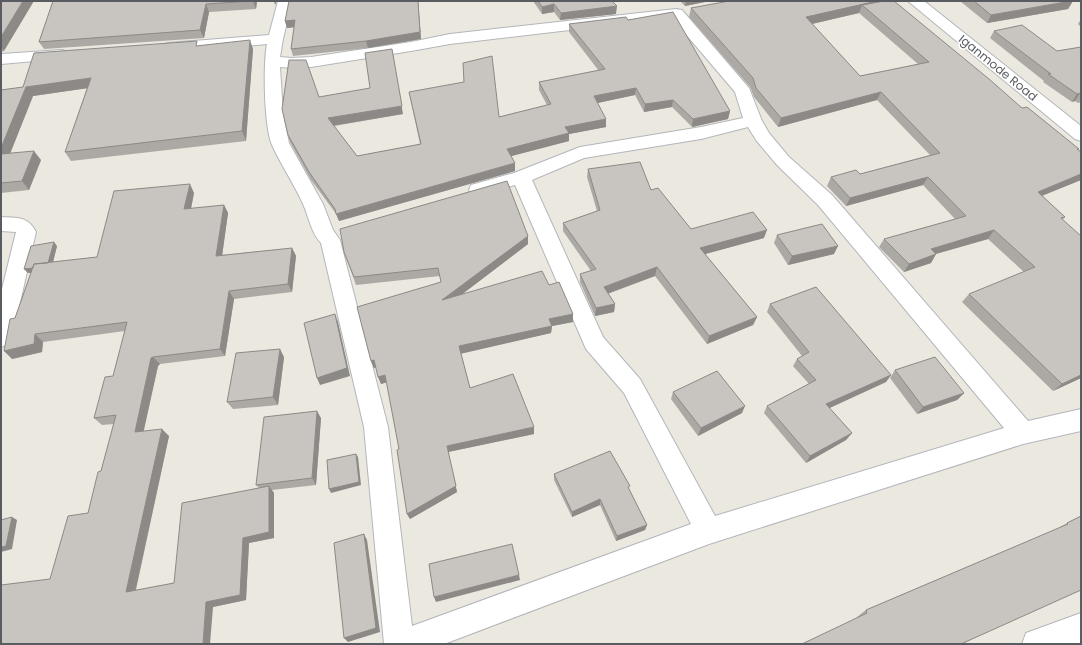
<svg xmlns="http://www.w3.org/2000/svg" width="1082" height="645" viewBox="0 0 1082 645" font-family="Poppins,sans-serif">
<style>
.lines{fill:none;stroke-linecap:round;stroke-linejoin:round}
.minor-casing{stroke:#b3b6ba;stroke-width:2}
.minor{fill:#fff;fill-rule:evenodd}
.wall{fill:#aca9a4;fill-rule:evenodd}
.shaded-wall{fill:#8c8986}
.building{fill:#c8c4bf;stroke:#8c8986}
.labels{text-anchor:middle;stroke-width:3;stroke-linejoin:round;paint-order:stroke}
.far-street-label{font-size:12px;fill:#595c60;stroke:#fff}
</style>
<rect width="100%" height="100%" fill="#ebe8e0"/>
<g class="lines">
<g class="minor-casing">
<path id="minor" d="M278,1H292L283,39L280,57L292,58L311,57L411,42L450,34L676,9L682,10L749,88L762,121L769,133L789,157L832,195L1028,421L1081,409V431L1023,444L709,544L444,644H384L364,427L321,243C311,233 309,217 303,204C294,184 281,165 272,145C264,126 263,65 267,44L168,53L163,51L160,48L163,45L168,43L269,35ZM672,18L735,92L743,118L701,127L580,147L514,173L471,185L469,190L471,195L478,196L515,185L586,349L624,393L691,524L412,626L388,427L340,240L333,230L323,204L289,143L283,114L280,67L292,68L311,67L411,51L450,44ZM748,127L756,140L777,165L818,205L1004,428L715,516L640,379L603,337L532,180L584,158L701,139Z
M908,1H924L1081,126V141L1075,139Z
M62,50L68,52L70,55L68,58L1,64V54Z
M1,217C17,218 28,216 36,232L12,338L9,344L1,347V293L16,232L1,231Z
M1081,613V643L1077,644H1022L1026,633Z"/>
</g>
<use href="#minor" class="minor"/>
</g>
<path class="wall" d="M1,1L4,51L1,52Z
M53,1H257L256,9L209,12L204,38L44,49L39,42Z
M289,1H418L421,39L368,48L293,56L291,49L294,27L287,28L285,21Z
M533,1H612L616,14L560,20L554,12L542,14Z
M680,1H710L685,6Z
M960,1H1073L1068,9L987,23Z
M880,2L1081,152V180L1042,196L1065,217L1062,220L1081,378L1053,391L962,302L969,294L1024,272L988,239L936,254L931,263L904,272L879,247L884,239L955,219L923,185L846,206L827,186L831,177L860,174L930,155L877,100L778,127L754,97L750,87L689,17L691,8ZM859,13L918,64L860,76L812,24Z
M1081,19V27L1078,24Z
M628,20L730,111L728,119L692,127L672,107L644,112L635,95L597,103L606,127L569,134V141L511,156L515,171L339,221L337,215L311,180L290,142L288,135L319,97L403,114L334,126L357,156L420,144L409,92L499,117L547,105L539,90V82L599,71L569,32V24Z
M994,31L1057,51L1081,47V102L1078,103L1075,101L1072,102L1043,82L1044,81L990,38Z
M199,46L253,49L246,141L71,161L65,152L87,88L33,96L10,153L41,160L29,190L1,193V90L23,87Z
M588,169L651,190L691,229L764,238L705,254L757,317L753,325L707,344L655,276L608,294L615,304L614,312L595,316L580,282V274L591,271L563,231V223L597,211L587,177Z
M194,193L191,209L224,205L228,213L222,255L292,248L296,256L292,292L234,299L225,356L160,364L158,366L143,431L169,436L136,590L174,583L259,488L256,485L321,418L316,485L272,490L274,493V538L249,543L246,600L213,607L50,579L88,513L101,471L114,424L102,425L94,418L113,376L125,331L43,342L42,352L12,359L15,318L31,273H28L24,269L57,246L53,262L97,257Z
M777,235L834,254L788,265L774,243Z
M528,244L461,295L549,285L573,322L552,326L551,333L461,353L470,388L534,434L448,452L457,492L410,519L407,514L399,449L387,382L381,384L376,367L374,368L371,361L441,282L440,276L356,285L344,252Z
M770,304L891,375L886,382L829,408L852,433L846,440L806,463L764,413L767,406L809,384L793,366L797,359L802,356L767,312Z
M284,357L278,405L233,409L227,402Z
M895,370L964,393L957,400L917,414L890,378Z
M673,392L742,413L698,436L671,399Z
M554,474L629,489L647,525L645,530L616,541L600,505L572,517L554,480Z
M1081,516L961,644L858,618L857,617L866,610L1055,530L1067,523Z"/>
<path class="shaded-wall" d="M23,1H34L4,51L1,47V37Z
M253,1H257L256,9Z
M274,1H277L275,5Z
M418,1L421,39L368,48L366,41Z
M686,1H710L685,6Z
M877,1H880L877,9L862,5L859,13L803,26L806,17Z
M1071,1H1073L1068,9L987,23L991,15Z
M206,4L209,12L204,38L200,30Z
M554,4V12L542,14V7Z
M617,6L616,14L560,20L561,13Z
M295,20L297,27L287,28L285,21Z
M250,40L253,49L246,141L242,131Z
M392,49L403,114L331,126L328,118L402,106Z
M91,78L96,87L33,96L6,164L1,158V148L26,87Z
M636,88L635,95L593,104L594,96Z
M881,92L877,100L778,127L781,118Z
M1080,93L1075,101L1072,102L1077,94Z
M673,100L672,107L644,112L645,104Z
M730,111L728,119L692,127L693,119Z
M606,119V127L569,134V141L508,157L507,149L565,127Z
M34,151L41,160L29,190L22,181Z
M515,163V171L339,221L336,214Z
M1081,174V180L1031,200L1038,192Z
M928,177L923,185L846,206L850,198Z
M190,184L194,193L189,218L184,209Z
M224,205L228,213L221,264L216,256Z
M767,230L764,238L698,256L700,248Z
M994,230L988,239L925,257L931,249Z
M528,236V244L444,308L442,300Z
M54,242L57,246L51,270L28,273L24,269Z
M838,246L834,254L788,265L792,256Z
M292,248L296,256L292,292L288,284Z
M936,254L931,263L904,272L909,264Z
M657,267L655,276L603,295L604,287Z
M229,291L234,299L225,356L220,349Z
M615,304L614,312L595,316L596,308Z
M335,314L338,322L350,376L320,385L317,378Z
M573,314V322L552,326L551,333L460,354L459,346L549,319Z
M757,317L753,325L707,344L709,336Z
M35,334L43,342L42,352L12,359L4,351Z
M280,349L284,357L278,405L273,397Z
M153,357L160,364L158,366L142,439L135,432L151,358Z
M374,360L377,367L374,368L371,361Z
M385,375L388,382L381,384L378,377Z
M891,375L886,382L821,412L826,404Z
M1081,375V378L1053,391L1062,384Z
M964,393L957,400L917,414L923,407Z
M745,406L742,413L698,436L701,428Z
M317,411L321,418L316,485L312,478Z
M534,427V434L448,452L457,492L410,519L407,514L447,446Z
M162,429L169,436L134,597L126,592Z
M852,433L846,440L806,463L810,456Z
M356,454L358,457L361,485L331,493L329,489Z
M269,486L274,493V538L249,543L246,600L213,607L210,644H203L206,602L243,538Z
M600,499V505L572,517V512Z
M12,517L17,520L12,549L1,552V547Z
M647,525L645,530L616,541L617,536Z
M364,534L367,540L380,632L348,642L344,638Z
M519,575L520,580L436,602L434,597Z"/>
<path class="building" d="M1,1H23L1,37Z
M53,1H252L206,4L200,30L39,42Z
M289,1H418L420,32L366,41L291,49L295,20L285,21Z
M538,1H612L617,6L561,13L554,4L542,7Z
M729,1H877L806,17L860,76L929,62L862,5L884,1H894L989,79L1022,108L1027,107L1079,149H1077L1081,152V174L1038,192L1065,217L1061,218L1081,236V375L1062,384L969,294L1035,267L994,230L931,249L936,254L909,264L884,239L966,216L928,177L850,198L831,177L856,170L860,174L940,153L881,92L781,118L756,88L753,78L691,8Z
M974,1H1071L991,15Z
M673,12L730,111L693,119L673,100L645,104L636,88L594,96L606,119L565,127L569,133L507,149L515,163L336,214L335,209L309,172L288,135L282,109L289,60H306L319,97L370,88L365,53L392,49L402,106L328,118L357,156L421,144L409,92L464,82L463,63L492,56L499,117L551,104L539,82L605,69L569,24L626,17L628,20Z
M1022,25L1057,51L1081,47V93L1077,94L1048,74H1051L994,31Z
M250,40L242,131L65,152L91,78L26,87L1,148V90L23,87L34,53L197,41L196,46Z
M34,151L22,181L1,183V154Z
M640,162L651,190L658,188L691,229L753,212L767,230L700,248L757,317L709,336L657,267L604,287L615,304L596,308L580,274L596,269L563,223L600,210L588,169Z
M507,181L528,236L442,300L542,271L549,285L559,282L573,314L549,319L552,326L459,346L470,388L513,374L534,427L447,446L456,486L407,514L397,450L399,449L385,375L378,377L374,360L371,361L357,307L441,282L438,268L354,277L344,252L340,229Z
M190,184L184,209L224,205L216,256L292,248L288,284L229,291L220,349L153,357L151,358L135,432L162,429L126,592L174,583L182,503L269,486V532L243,538L240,595L206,602L203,644H1V585L50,579L68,516L88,513L98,472L101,471L116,415L94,418L105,377L113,376L127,322L35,334L34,344L4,351L10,319L15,318L34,264L97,257L114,191Z
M822,224L838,246L792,256L777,235Z
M54,242L48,263L34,264L33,268L24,269L31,246Z
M816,287L891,375L826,404L852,433L810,456L767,406L816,380L797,359L809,352L770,304Z
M335,314L347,368L317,378L304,323Z
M280,349L273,397L227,402L236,353Z
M935,357L964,393L923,407L895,370Z
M717,371L745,406L701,428L673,392Z
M317,411L312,478L256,485L264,417Z
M610,451L630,486L628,487L647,525L617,536L600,499L572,512L554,474Z
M356,454L359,482L329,489L327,460Z
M1081,516V590L961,644H802L867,613L866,610L1068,524L1067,523Z
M12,517L6,546L1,547V520Z
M364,534L376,628L344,638L334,543Z
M512,544L519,575L434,597L429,564Z"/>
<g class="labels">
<g class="far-street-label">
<text transform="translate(998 68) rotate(39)" y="4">Iganmode Road</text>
</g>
</g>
<rect width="1082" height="645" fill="none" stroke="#595c60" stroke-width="4"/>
</svg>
